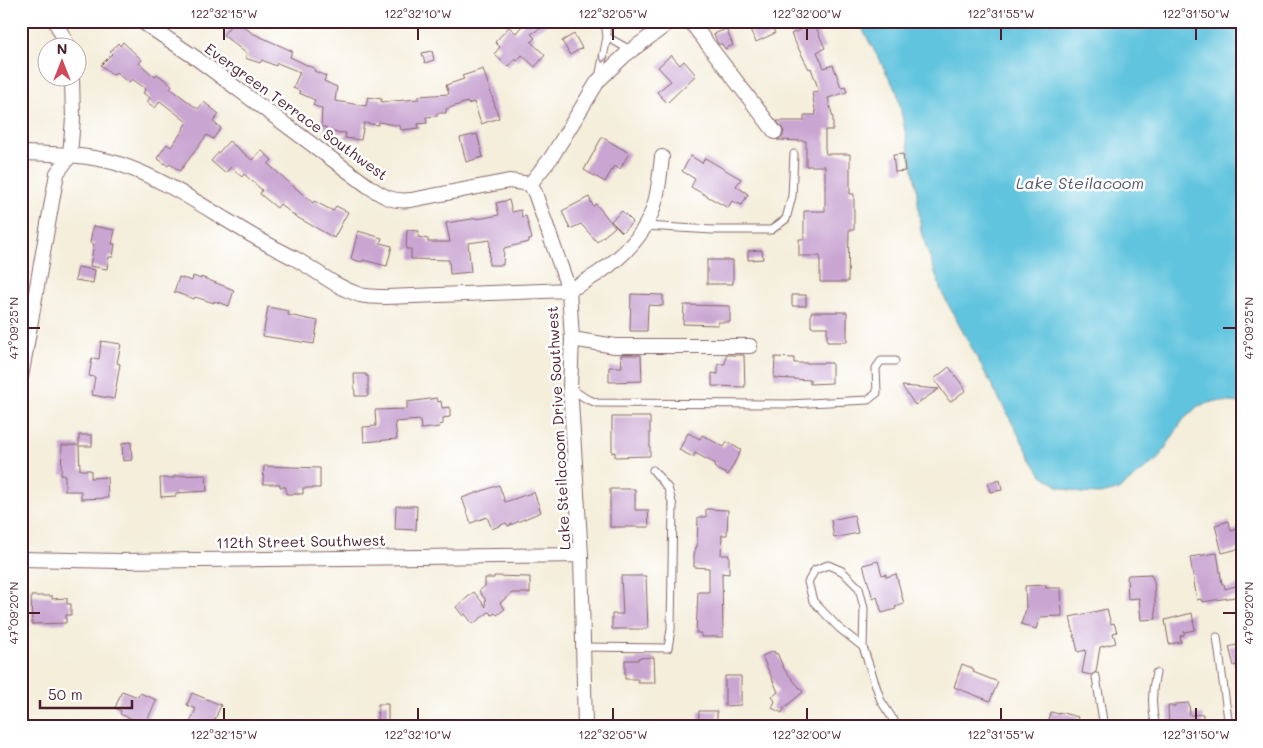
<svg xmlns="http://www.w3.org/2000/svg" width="1263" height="748" viewBox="0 0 1263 748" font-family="Mali,sans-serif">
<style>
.water{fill:#60c4de;stroke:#557284}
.building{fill:#c9a5d2}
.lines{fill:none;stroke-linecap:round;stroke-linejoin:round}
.lane-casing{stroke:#866769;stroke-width:9}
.street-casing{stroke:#866769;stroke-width:16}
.lane{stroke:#fff;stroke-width:7}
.street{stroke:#fff;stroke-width:14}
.oneway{stroke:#ae9aa0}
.ticks{fill:none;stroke:#4a1f2b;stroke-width:2}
.labels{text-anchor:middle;stroke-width:5;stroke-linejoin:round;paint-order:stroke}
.street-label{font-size:15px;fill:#4a1f2b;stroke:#fff}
.water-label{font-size:16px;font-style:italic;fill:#52596a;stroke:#fff}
.neatline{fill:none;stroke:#4a1f2b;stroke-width:2}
.ticks-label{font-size:12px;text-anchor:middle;fill:#4a1f2b}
</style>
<rect width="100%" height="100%" fill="#fff"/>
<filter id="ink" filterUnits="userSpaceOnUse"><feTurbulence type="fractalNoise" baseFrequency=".02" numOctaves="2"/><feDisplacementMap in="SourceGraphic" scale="10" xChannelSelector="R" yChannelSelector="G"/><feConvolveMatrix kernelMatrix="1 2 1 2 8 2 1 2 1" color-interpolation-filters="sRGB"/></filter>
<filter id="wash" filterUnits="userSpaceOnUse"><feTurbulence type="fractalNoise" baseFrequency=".0096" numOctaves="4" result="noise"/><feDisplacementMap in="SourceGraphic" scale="20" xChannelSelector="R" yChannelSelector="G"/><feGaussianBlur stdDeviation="1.12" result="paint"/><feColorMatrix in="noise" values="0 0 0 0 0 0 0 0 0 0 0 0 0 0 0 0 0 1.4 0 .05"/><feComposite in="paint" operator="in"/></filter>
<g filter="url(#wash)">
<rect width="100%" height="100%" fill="#f4eedb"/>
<path class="water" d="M858,21H1242V403L1215,401L1198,406L1183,420L1159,458L1118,490L1099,494L1080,493L1059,487L1042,475L1031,458L942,293L921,232L916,184L897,92Z"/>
<g id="blocks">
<path class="building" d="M234,21H237L252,33L292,51L290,57L315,69L314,71L326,76L324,81L337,87L335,101L366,106L368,97L382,99L381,102L419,99V96L449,94L446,85L464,79L462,76L483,69L499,118L481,124L474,102L468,104L467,102L446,109V113H437V116L426,117L427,123L418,124L419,128L401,130L400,126L379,122L378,125L364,123L361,140L345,138L346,133L326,132V127H321L322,109L313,105L315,100L299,93L300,91L293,88L300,72L277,63L276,66L262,60L260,63L245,58L247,54L223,35Z
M526,21H553L531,34L535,38L531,42L545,55L535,67L522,55L517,61L515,59L508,67L494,54L500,47L495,42L509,27L516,33Z
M746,21H769L775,33L756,42Z
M814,23L825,48L817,52L824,68L833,65L841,87L845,86L847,92L828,98L833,118V130H825V148L826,154H850V194H854V230H849L848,282H820V256H799V239H804V211H825V166H806V141L777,140L783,136L784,131L777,121H804V115H816L812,92L819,91L811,68L809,69L791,34Z
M726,29L733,45L725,49L722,44H718L714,34Z
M574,34L582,48L570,55L562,41Z
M123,42L142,60L139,63L155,77L157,74L172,85L170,88L198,109L204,102L219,114L213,122L221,128L213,139L207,135L180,171L170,164L168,166L157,158L167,144L171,147L184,129L183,128L187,122L160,101L155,108L147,102L150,98L143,93L146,89L132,79L128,83L116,72L113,75L101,65L112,54L110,52L118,43L120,46Z
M432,51L434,60L425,63L422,53Z
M671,55L680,65L684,61L696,75L667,103L657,92L671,81L658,67Z
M477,134L483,157L466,162L460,138Z
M602,137L629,153L620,169L614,166L605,182L584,170Z
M229,141L252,160L261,150L272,160L268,164L313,203L314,201L333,211L336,206L348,212L334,238L295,216L280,204L277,208L260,194L262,190L244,174L242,177L231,167L225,173L211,161Z
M903,154L905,171L895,172L893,155Z
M691,156L702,163L705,158L741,179L736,186L748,194L742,205L732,201L728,208L691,187L695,179L682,171Z
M589,197L593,206L596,204L615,227L597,242L581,224L570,229L562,211Z
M509,200L512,212L521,210L522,217L526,216L532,239L529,240V242L504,248L503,265H489L490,240L468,243L471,272L450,274L449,260L411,259V249H406L407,230L419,231L418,237L428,239V242H450L446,223L478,218V219L499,215L496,203Z
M622,211L633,222L622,232L611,221Z
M93,226L115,230L112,244H115L113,257H109L107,269L90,266L94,244L90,243Z
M358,231L382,238L380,243L392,246L387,266L363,260L362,262L351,259Z
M762,250L763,259L748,260V251Z
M707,260H733V284H707Z
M78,267L95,270L93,283L75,280Z
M193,276L201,279V277L234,290L229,306L214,301V303L195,297L194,299L174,292L179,277L192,281Z
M631,294L663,295V306L648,305L647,331H630Z
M792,295H806V306H792Z
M684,305L730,306V322H718V325L683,324Z
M268,307L289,311L288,315L318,321L314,344L263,336Z
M811,312H847V342H827V327H811Z
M101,341L121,344L117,363L120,364L114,399L92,395L95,377L89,376L92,358L99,359Z
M621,355H641L642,381L609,382V367H622Z
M726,355H744L745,387L712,386V373L718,374V364H725Z
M775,357L794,358V363H832V383L810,384V380L774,378Z
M949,367L966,390L950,402L934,379Z
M354,374H366V376H368V396H355Z
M902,386L939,389L915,405Z
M437,398L438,402L441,401L442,408L450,407V417L443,418V424L439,425L440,427L421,429L420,420L395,422L397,439L364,442L363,427L376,426L375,410L407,409V402Z
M612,417H650V456L615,457V452L612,453Z
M688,433L700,439L702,435L724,447L727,442L741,450L728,475L714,467L716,464L695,453L693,457L679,450Z
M79,435H92V446H79L80,470H91V478L107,477L108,498L81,499V491H65V475H61L62,445H79Z
M131,442L132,460L123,461L122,443Z
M264,466L320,468V488H303V494H286V487H280V484H263Z
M206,475L207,491L176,493V496L161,497L160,478H174V476Z
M1000,480L1002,490L990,492L988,483Z
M499,485L505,502L534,492L541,512L508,526L506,523L492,529L487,517L471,523L462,498Z
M610,489H635V510H648L649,527H610Z
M396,506H417L416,530L395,529Z
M706,509L728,510L727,535H722L721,555H729V574L722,573L723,637H701V633H696L698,592H709V568L694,567V555L696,547H697L698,517H706Z
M854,515L858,533L834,538L831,520Z
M1229,521L1231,531L1242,528V548L1222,553L1215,525Z
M1217,553L1222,584H1224L1225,589L1242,584V596L1202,602L1201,599L1197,600L1190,557Z
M878,561L882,575L886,574V577L896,574L904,604L895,607L896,609L882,613L877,597L873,599L863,565Z
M1151,574L1154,582L1156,619L1141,620L1139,598L1128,599L1127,578L1128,575Z
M494,576L530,577V593H512L500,603L505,609L497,615L495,613L492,615L489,612L473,624L465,614L463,616L456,607L474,592L486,607L485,599L479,591L485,586V578H494Z
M621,576H646L648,629H612V614H623Z
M1046,585V588H1061L1062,616L1040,617L1036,629L1021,624L1026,609L1025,586Z
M31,596H52V599L67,598V604H71V615H66V623L32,624Z
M1107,609L1111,624L1114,623L1117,632L1113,633L1116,643L1100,647L1096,672L1091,675L1082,673L1086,650L1078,652L1070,617Z
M1192,613L1195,630L1184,632V635L1180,636L1181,642L1169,644L1165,620Z
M1240,644L1242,652V663L1234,666L1229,647Z
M774,651L775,654L777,653L784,669L803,692L784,708L782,713L772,708L775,701L772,697L778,692L762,656Z
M654,657L655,683H638V679H625V660H638V658Z
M962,664L974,669L973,672L998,682L990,701L954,687Z
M725,676H741V705L725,706Z
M122,691L138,697L140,693L157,700L145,724L120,714L121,711L115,708Z
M192,693L221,705L212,727H188L196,709L187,705Z
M1189,703L1190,715L1203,714V727H1169L1168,706H1175V704Z
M378,704H388V722H377Z
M699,711H717V723H713V727H698Z
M1051,712L1059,714V712L1078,717L1075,727H1047Z"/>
</g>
</g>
<g filter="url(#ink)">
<use href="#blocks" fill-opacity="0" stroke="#866769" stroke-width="1"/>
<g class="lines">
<g class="lane-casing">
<path id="lane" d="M607,37L632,51
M599,78L607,37L605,21
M645,226L713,230H771L786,219L792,196L794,154
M570,388L585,398L597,403L789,404L868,400L877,393L876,368L881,361H895
M1217,637L1229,727
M583,647L668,648L671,629L673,506L668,488L653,470
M863,647L839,628L813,601L808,582L815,570L828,565L842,571L859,588L864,608L863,647L881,701L898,727
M1156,673C1151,692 1151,708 1156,727
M1096,677L1104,727
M162,725L165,727"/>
</g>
<g class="street-casing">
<path id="street" d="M55,21L69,48
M141,21L196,58L368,186C384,197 392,202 411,200L509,181L530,184
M690,21L775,132
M21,153C52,154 86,154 116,163C166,179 208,210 253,236C267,244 280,251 294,258C316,270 335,287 360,295C368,297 378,297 387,297L569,290C604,273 642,245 654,206C659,190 660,173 662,157
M70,156L73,118L72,78
M530,184L535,193L543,216L569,290L572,339L570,387L581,555L585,727
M530,184L551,158L598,81L625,55L671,21
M572,339L615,346H750
M21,377L57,173L70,156
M21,559L120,561L581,555"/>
</g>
<use href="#lane" class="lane"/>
<use href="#street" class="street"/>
</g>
<defs><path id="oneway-chevron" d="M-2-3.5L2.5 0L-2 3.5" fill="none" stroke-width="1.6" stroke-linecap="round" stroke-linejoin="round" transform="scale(1.25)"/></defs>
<use class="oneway" href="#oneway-chevron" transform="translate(603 59) rotate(101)"/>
</g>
<path class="ticks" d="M224,28V40M418,28V40M613,28V40M807,28V40M1001,28V40M1196,28V40M28,328H40M1223,328H1236M28,613H40M1223,613H1236M224,708V720M418,708V720M613,708V720M807,708V720M1001,708V720M1196,708V720"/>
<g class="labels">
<g class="street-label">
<text transform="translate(296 112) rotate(36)" y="5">Evergreen Terrace Southwest</text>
<text transform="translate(559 428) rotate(-93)" y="5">Lake Steilacoom Drive Southwest</text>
<text transform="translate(301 542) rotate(-1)" y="5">112th Street Southwest</text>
</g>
<g class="water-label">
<text x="1080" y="189">Lake Steilacoom</text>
</g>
</g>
<rect width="1263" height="748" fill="none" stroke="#fff" stroke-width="55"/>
<g transform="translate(62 62)"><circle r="24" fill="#ffffff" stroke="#b7a5aa"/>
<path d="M0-4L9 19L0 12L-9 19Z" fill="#d1495b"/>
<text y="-8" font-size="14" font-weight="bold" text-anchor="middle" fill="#4a1f2b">N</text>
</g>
<path d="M40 700v8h92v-8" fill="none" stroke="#4a1f2b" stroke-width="2.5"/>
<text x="48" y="700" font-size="15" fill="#4a1f2b" stroke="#ffffff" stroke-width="4" paint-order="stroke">50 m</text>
<rect x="28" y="28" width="1208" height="692" class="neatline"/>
<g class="ticks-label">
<text x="224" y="18">122°32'15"W</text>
<text x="418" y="18">122°32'10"W</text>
<text x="613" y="18">122°32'05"W</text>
<text x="807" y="18">122°32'00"W</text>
<text x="1001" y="18">122°31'55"W</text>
<text x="1196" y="18">122°31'50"W</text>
<text transform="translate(14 328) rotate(-90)" y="4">47°09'25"N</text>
<text transform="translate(1249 328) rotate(-90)" y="4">47°09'25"N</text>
<text transform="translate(14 613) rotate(-90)" y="4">47°09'20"N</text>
<text transform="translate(1249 613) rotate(-90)" y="4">47°09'20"N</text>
<text x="224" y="739">122°32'15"W</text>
<text x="418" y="739">122°32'10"W</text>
<text x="613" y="739">122°32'05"W</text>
<text x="807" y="739">122°32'00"W</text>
<text x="1001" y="739">122°31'55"W</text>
<text x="1196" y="739">122°31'50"W</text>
</g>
</svg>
